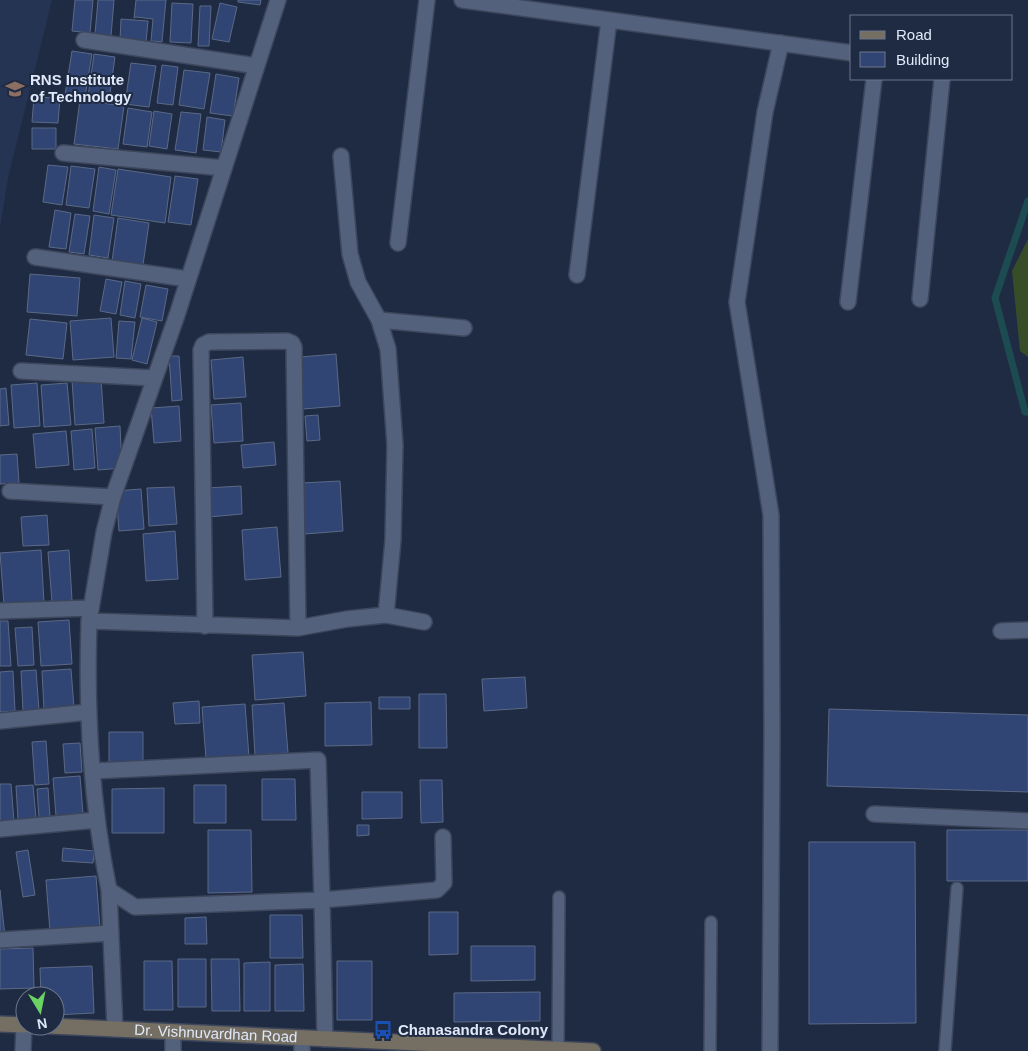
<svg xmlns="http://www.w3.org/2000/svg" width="1028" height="1051" viewBox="0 0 1028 1051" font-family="Helvetica,sans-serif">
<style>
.built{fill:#263453}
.green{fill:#374d28}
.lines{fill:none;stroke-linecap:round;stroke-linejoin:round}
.stream{stroke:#1d4b52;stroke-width:7}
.building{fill:#304574;stroke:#5b6986}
.service-casing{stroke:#3d465b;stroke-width:14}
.minor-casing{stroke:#3d465b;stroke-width:18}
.secondary-casing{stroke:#3d465b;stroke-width:18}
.service{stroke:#53617d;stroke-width:11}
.minor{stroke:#53617d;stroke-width:15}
.secondary{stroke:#746e63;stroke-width:15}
.labels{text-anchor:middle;stroke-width:4;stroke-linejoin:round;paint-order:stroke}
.poi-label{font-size:15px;font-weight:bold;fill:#e0e9f9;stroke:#1f2b43;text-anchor:start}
.street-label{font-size:15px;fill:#e0e9f9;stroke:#1f2b43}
</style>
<rect width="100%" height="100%" fill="#1f2b43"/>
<path class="built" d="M0,0H52L8,178L0,228Z"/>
<path class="green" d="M1028,239V357L1020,351L1012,271Z"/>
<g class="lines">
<path class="stream" d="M1028,201L995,298L1025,412H1028"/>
</g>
<path class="building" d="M75,0H93L90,33L72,31Z
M98,0H114L111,36L95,34Z
M136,0H166L162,42L151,41L153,19L136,17L134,18Z
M238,0H261L260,5L238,2Z
M172,3L193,4L191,43L170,42Z
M220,3L237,7L229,42L212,39Z
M200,6H211L209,46H198Z
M121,19L148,21L146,42L120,40Z
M72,51L92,54L85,97L65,95Z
M94,54L115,57L109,100L88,97Z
M131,63L156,66L149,107L125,104Z
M162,65L178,67L173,105L157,103Z
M184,70L210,73L204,109L179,105Z
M216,74L239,78L233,116L210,113Z
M34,97L60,98L58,123L32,122Z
M80,100L124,106L118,149L74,144Z
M128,108L152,112L147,147L123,144Z
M154,111L172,114L167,149L149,146Z
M181,112L201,114L196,153L175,150Z
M207,117L225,120L221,152L203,150Z
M32,128H56V149H32Z
M48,165L68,167L62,205L43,202Z
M71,166L95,169L89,208L66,205Z
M99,167L116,170L109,214L93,211Z
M118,169L171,177L165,223L111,215Z
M175,176L198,179L191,225L168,222Z
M55,210L71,213L66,249L49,247Z
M75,214L90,216L84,254L69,252Z
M94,215L114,218L108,258L89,255Z
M118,218L149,223L143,265L112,261Z
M30,274L80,278L77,316L27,312Z
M106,279L122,282L116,314L100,311Z
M125,281L141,284L135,318L120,315Z
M146,285L168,289L162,321L140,317Z
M111,318L114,357L73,360L70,321Z
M142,318L157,322L147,364L132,360Z
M30,319L67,323L63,359L26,355Z
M119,321L135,322L131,359L116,358Z
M336,354L340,406L303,409L300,357Z
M169,356H179L182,400L172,401Z
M243,357L246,397L214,399L211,360Z
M101,378L104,423L75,425L72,380Z
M37,383L40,426L14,428L11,385Z
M67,383L71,425L44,427L41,385Z
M6,388L9,425L0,426V389Z
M241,403L243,441L214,443L211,405Z
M179,406L181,441L154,443L151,408Z
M318,415L320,440L307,441L305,416Z
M120,426L122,468L98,470L95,428Z
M92,429L95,468L74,470L71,431Z
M66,431L69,465L36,468L33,434Z
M274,442L276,465L243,468L241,445Z
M17,454L19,483L0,484V455Z
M340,481L343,531L305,534L302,483Z
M241,486L242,514L209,517L207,488Z
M174,487L177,524L149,526L147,488Z
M141,489L144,529L119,531L116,491Z
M47,515L49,545L23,546L21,517Z
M277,527L281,577L245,580L242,530Z
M175,531L178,579L146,581L143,534Z
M41,550L44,603L4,605L0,553Z
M69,550L72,600L52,602L48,552Z
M69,620L72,664L41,666L38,622Z
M0,621H8L11,666H0Z
M32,627L34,665L18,666L15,628Z
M303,652L306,696L255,700L252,655Z
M71,669L74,708L44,710L42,671Z
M36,670L39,710L23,711L21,671Z
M13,671L15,711L0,712V672Z
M525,677L527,708L484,711L482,679Z
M419,694H446L447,748H419Z
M379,697H410V709H379Z
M199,701L200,723L175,724L173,703Z
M371,702L372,745L325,746V703Z
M284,703L288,753L255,755L252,705Z
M245,704L249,757L206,759L202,707Z
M829,709L1028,715V792L827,786Z
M109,732H143V762H109Z
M46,741L49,784L35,785L32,742Z
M80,743L82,772L65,773L63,744Z
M80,776L83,814L56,816L53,778Z
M262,779H295L296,820H262Z
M420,780H442L443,822L421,823Z
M0,784H11L14,821L0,822Z
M33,785L36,818L18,820L16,786Z
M194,785H226V823H194Z
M48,788L50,817L39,818L37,789Z
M164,788V833H112V789Z
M362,792H402V818L362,819Z
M357,825H369V835L357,836Z
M208,830H251L252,892L208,893Z
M947,830H1028V881H947Z
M809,842H915L916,1023L809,1024Z
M63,848L94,851L93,863L62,861Z
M28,850L35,895L23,897L16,852Z
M96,876L100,928L50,932L46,880Z
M0,890L5,937H0Z
M429,912H458V954L429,955Z
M270,915H302L303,958H270Z
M206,917L207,944H185V918Z
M471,946H535V980L471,981Z
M33,948L34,988L0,989V949Z
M178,959H206V1007H178Z
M211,959H239L240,1011H212Z
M144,961H172L173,1010H144Z
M337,961H372V1020H337Z
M270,962V1011H244V963Z
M303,964L304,1011H275V965Z
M92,966L94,1013L55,1015V996H41L40,968Z
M540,992V1021L454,1022V993Z"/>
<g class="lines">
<g class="service-casing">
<path id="service" d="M558,1049L559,897
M710,1051L711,922
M945,1051L957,888"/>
</g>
<g class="minor-casing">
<path id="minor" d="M462,0L852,53
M84,40L257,66
M63,153L224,168
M341,156L350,254L358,282L379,320L388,349L395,445L393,540L386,615
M398,243L427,0
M35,257L188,279
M577,275L609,20
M920,299L942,79
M848,302L874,79
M379,320L464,328
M21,371L154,378
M10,491L113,497
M0,611L91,608
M89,621L104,532L113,497L177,315L278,0
M205,626L201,350L203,345L209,342L287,341L292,343L294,347L298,628L89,621C86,710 91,803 109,890L135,907L322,900L325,1039
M298,628L347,619L386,615L424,622
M1001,631L1028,630
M0,721L89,712
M93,771L318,760L322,900L437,890L444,883L443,837
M874,814L1028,821
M0,829L97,820
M109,890L115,1029
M0,940L111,933
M173,1032V1051
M302,1038V1051
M23,1051L24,1025
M770,1051L772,736L771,515L737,302L765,112L781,43"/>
</g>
<g class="secondary-casing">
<g id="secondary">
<path d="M0,1024L25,1025"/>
<path id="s1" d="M50,1026L593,1051"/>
</g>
</g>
<use href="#service" class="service"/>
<use href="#minor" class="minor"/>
<use href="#secondary" class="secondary"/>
</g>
<defs>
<g id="university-bare" transform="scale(1.5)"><path d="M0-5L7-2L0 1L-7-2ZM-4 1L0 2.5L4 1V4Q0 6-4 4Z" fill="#8d6e63" stroke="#1f2b43" stroke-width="2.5" paint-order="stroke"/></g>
<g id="bus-bare" transform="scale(1.5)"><path d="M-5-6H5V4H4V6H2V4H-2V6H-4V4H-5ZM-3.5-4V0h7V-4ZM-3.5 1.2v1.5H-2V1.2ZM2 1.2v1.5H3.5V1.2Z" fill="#1a4fb4" stroke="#1f2b43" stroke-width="2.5" paint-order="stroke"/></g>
</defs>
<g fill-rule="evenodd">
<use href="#university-bare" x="15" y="89"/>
<use href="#bus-bare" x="383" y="1030"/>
</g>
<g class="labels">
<g class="poi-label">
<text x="30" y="85">RNS Institute<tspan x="30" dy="17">of Technology</tspan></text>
<text x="398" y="1035">Chanasandra Colony</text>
</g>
<g class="street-label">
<text dy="5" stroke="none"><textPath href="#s1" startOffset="166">Dr. Vishnuvardhan Road</textPath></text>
</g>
</g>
<rect x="850" y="15" width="162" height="65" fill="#1f2b43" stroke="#6c778c"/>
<rect x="860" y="31" width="25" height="8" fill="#746e63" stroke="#6c778c"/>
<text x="896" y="40" font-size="15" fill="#e0e9f9">Road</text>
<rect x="860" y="52" width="25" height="15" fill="#304574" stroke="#6c778c"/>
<text x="896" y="65" font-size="15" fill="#e0e9f9">Building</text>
<g transform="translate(40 1011) rotate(170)"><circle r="24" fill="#1f2b43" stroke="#6c778c"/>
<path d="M0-4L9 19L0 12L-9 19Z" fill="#6ad363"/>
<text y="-8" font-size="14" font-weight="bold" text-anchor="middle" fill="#e0e9f9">N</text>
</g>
</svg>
